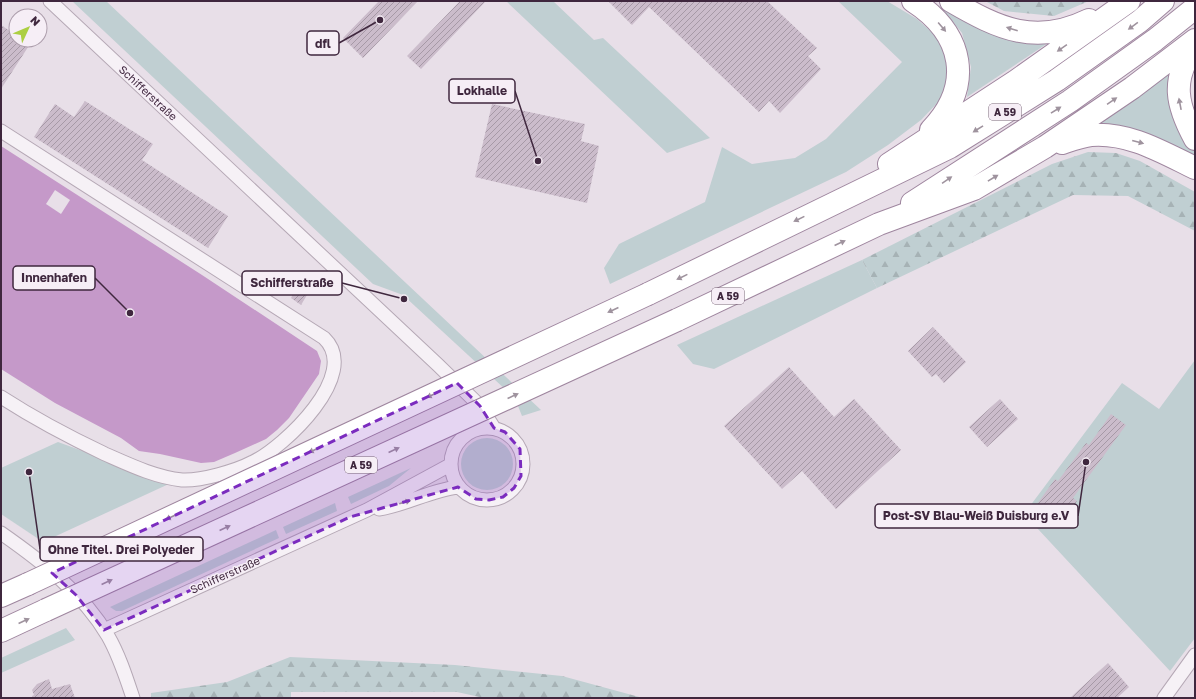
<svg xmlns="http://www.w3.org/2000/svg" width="1196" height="699" viewBox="0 0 1196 699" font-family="'Golos Text',sans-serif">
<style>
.green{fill:#c0cfd2}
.forest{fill:url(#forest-firs)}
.water{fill:#c599c9}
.pier{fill:#e8dfe8}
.building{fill:url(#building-hatch)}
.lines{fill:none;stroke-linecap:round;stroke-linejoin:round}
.street-casing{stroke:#b5a8b5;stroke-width:15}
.highway-casing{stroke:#9f869f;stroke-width:24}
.street{stroke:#f6f1f6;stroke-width:13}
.highway{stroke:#fff;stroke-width:22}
.highway-bridge-casing{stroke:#9f869f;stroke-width:24;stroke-linecap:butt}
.highway-bridge{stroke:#fff;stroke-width:22}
.oneway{fill:#9f939e}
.oneway2{fill:#9a8c9a}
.marked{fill:#7b2cbf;fill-opacity:0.2;stroke:#7b2cbf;stroke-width:3;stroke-dasharray:8 5;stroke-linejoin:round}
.labels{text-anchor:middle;stroke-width:3;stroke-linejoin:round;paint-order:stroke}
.shield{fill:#f6eef6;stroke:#766375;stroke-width:1}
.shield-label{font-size:10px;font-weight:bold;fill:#3f273e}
.street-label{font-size:11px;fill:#3f273e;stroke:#f6eef6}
.leader{fill:none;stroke:#3f273e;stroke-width:1.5}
.callout-dot{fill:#3f273e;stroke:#f6eef6;stroke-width:1.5}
.callout{fill:#f6eef6;stroke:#3f273e;stroke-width:1.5}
.callout-label{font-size:12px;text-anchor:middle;font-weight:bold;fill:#3f273e}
</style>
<defs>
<pattern id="forest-firs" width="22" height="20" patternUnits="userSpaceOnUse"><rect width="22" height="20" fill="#c0cfd2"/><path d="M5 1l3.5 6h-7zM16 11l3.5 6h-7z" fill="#a6b2b5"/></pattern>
<pattern id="building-hatch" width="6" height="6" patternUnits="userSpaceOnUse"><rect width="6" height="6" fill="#cbbccb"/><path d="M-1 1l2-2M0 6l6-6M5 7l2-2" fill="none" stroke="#a699a6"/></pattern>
</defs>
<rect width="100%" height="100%" fill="#e8dfe8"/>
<path class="green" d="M72,1H106L541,410L522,416L518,406L507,391L403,295L373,284Z
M506,1H553L594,40L603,38L710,138L667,153Z
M838,1H887L917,19L935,35L947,53L950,70L942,98L921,120L888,145L846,172L610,284L604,268L619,244L705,202L722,147L752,164L795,158L826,139L902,62Z
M939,5L990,33L1051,41L967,97L971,67L962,33Z
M1174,67L1195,149V153L1191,157L1091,125Z
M862,260L877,288L714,369L693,364L677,345Z
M1195,360V638L1170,671L1024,514L1122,383L1159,409Z
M461 464a26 26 0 1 1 52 0a26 26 0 1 1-52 0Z
M58,442L171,483L43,542L1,514V468Z
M411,468L389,486L351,504L348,497Z
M335,503L337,511L286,534L283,527Z
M276,530L279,538L122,611H116L110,607Z
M66,628L75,640L1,673V658Z"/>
<path class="forest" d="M985,1H1089L1054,16L1004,11Z
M1088,152L1116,153L1140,161L1195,192V231L1128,196L1073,195L877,288L862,260L1052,164Z
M290,657L455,665L562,676L643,698H484L457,692H291V698H151V693L227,682Z"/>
<path class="water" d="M1,146L202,275L317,351L321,361L319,374L289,418L277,430L266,439L235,453L214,462L201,463L160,454L139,451L121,438L55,403L1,369Z"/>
<path class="pier" d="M55,190L70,200L61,214L46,204Z"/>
<path class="building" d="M379,1H418L363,58L343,38Z
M460,1H486L421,69L407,56Z
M608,1H767L817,48L808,56L821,69L780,113L769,101L759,112L649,7L632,25Z
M1,25L16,35V40H24L30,44L1,89Z
M85,101L153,144L142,160L228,216L208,248L34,137L55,104L74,117Z
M492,104L585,124L581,141L599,146L587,203L475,177Z
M297,288L307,295L301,305L291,298Z
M933,327L966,362L944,383L936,374L932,377L908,351Z
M789,367L834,417L854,399L901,450L836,509L802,471L782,489L724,426Z
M1000,399L1018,419L987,447L969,427Z
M1111,414L1126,425L1073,498L1077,501L1059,525L1035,507L1055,479L1058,481L1086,443L1089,445Z
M1108,663L1129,687L1117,698H1070Z
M49,679L52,689L70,684L75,698H32V696L34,695L32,690L37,684Z"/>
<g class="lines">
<g class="street-casing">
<path id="street" d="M50,1L438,365L480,406L494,428
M1,131L324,338C362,374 284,447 253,462C236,471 201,481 182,480C155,477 130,465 105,454C69,437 35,419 1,397
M451 464a36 36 0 1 1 72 0a36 36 0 1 1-72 0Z
M379,509C406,505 431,490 458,487
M1,533C41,561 83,593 108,636C119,655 126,677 133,698
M104,630L367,510L450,465
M1164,698L1195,655"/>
</g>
<g class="highway-casing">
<path id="highway" d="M913,1C964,34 974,85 931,130
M951,1C999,29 1036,46 1089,20
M1195,46C1170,80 1177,106 1195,139
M1062,143C1071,140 1082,136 1091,135C1129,132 1162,152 1195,168
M889,164L1016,81L1129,1
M912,203L1070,101L1155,40L1195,8
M648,294L950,147L1057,80L1140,21L1163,1
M677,320L879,224L974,189L1045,147L1132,88L1195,40
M1,596L28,584
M1,631L46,610"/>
</g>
<use href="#street" class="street"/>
<use href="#highway" class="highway"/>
<g class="highway-bridge-casing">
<path id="highway-bridge" d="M28,584L648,294
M46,610L677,320"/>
</g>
<use href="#highway-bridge" class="highway-bridge"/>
</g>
<defs><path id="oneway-solid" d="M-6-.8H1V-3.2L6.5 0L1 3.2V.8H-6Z"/></defs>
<g class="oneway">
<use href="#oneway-solid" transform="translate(1133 26) rotate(144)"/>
<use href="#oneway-solid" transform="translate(942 27) rotate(50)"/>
<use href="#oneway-solid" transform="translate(1012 29) rotate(-163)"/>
<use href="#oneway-solid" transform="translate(1062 48) rotate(145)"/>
<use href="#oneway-solid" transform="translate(1112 101) rotate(-34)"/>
<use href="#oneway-solid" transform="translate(1180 104) rotate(-101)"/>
<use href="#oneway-solid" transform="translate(1056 110) rotate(-32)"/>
<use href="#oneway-solid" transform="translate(978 129) rotate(148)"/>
<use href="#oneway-solid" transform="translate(1138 142) rotate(15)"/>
<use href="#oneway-solid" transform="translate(993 178) rotate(-31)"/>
<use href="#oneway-solid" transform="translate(947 180) rotate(-34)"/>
<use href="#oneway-solid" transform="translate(799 219) rotate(154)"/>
<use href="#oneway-solid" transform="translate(840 243) rotate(-25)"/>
<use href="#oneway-solid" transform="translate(682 277) rotate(154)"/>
<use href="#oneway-solid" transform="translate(613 310) rotate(155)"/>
<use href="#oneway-solid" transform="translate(432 395) rotate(155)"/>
<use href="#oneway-solid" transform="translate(513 396) rotate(-25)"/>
<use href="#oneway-solid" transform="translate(314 450) rotate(155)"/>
<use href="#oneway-solid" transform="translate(394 450) rotate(-25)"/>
<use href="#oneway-solid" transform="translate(171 517) rotate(155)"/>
<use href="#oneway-solid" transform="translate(225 528) rotate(-25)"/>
<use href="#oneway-solid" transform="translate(107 582) rotate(-25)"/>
<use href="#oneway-solid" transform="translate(24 621) rotate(-25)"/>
</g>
<use class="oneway2" href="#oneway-solid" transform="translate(405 502) rotate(-16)"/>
<path class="marked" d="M457,383L480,406L494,428L505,432L520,449L521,476L514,488L503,497L489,500L476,499L458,487L350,517L104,630L76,595L52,573Z"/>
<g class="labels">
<g class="shield">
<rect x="989" y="104" width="32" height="16" rx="3"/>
<rect x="712" y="288" width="32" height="16" rx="3"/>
<rect x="345" y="457" width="32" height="16" rx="3"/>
</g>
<g class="shield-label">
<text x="1005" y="116">A 59</text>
<text x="728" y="300">A 59</text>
<text x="361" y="469">A 59</text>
</g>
<g class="street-label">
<text transform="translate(148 93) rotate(43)" y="4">Schifferstraße</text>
<text transform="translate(225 575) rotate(-24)" y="4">Schifferstraße</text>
</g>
</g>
<path class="leader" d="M380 20L339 43M538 161L515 91M130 313L95 278M404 299L342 283M1086 462L1078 516M29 472L40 549"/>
<g class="callout-dot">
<circle cx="380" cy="20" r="4"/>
<circle cx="538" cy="161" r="4"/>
<circle cx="130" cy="313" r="4"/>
<circle cx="404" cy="299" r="4"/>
<circle cx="1086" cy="462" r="4"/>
<circle cx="29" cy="472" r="4"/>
</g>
<g class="callout">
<rect x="307" y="31" width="32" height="24" rx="4"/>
<rect x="449" y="79" width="66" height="24" rx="4"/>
<rect x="13" y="266" width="82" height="24" rx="4"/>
<rect x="242" y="271" width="100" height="24" rx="4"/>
<rect x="875" y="504" width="203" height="24" rx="4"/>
<rect x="40" y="537" width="163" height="24" rx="4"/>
</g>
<g class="callout-label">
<text x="323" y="48">dfl</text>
<text x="482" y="95">Lokhalle</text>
<text x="54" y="282">Innenhafen</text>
<text x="292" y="287">Schifferstraße</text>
<text x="976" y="520">Post-SV Blau-Weiß Duisburg e.V</text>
<text x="121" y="554">Ohne Titel. Drei Polyeder</text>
</g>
<rect width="1196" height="699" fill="none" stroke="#3f273e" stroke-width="4"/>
<g transform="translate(28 28) rotate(46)"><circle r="19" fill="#f6eef6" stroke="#ad9eac"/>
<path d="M0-3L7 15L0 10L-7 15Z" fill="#accf42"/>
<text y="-6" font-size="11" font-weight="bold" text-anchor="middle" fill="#3f273e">N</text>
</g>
</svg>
